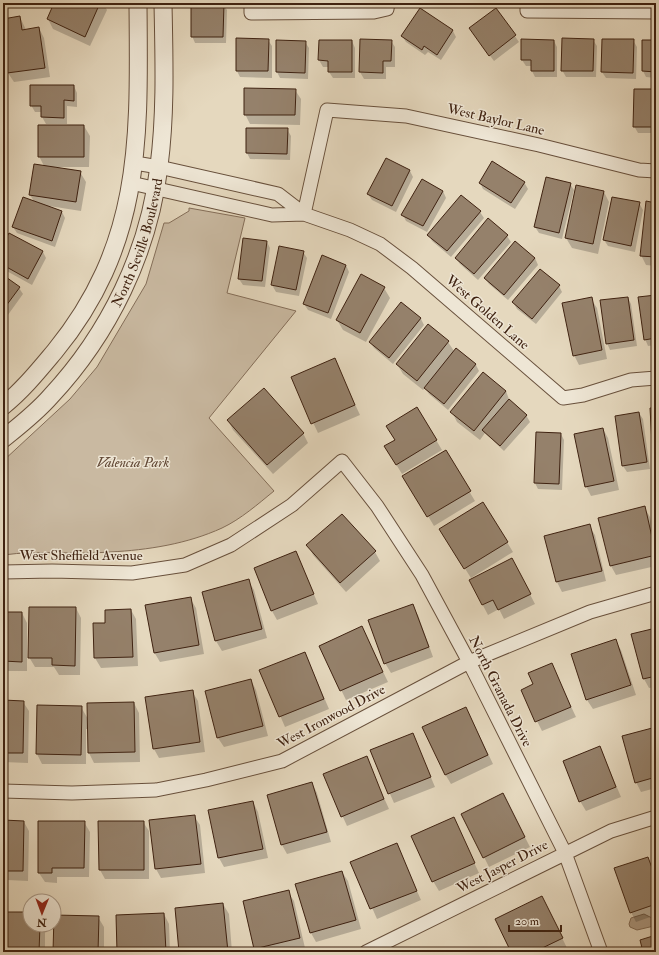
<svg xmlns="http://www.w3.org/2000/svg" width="659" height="955" viewBox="0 0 659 955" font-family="'IM FELL Double Pica',serif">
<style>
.green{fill:#c9b9a1;stroke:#846e59}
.water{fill:#ad9a83;stroke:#816a55}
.shadow{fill:#0003}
.building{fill:#95816b;stroke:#3f2211}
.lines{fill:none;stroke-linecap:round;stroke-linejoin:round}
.minor-casing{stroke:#68503c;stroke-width:15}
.tertiary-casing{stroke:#68503c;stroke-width:19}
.minor{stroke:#eee6d5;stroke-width:13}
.tertiary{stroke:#eee6d5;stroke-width:17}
.labels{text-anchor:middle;stroke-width:3;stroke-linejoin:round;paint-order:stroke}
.street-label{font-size:14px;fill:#3f2211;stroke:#eee6d5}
.park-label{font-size:14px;font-style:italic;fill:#624835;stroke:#eee6d5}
</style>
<rect width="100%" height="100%" fill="#e5d8be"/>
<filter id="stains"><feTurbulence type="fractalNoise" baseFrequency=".005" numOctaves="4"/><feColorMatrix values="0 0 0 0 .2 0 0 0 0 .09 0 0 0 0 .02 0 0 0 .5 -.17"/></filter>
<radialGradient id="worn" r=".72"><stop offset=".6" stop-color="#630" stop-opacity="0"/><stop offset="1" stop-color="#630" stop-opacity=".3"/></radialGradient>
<path class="green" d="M189,208L245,218L227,293L296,311L209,418L274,491C258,504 241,519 222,528C187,544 148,550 110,552C74,555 39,550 3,555V461L70,399L97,367L146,284L164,223H169L189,211Z"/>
<path class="water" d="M644,914L654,919V926L637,930L630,927L629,924L631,918Z"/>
<path class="shadow" d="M54,3H103L107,10L90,46L53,29L48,19L54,5Z
M420,3H453V6L421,5Z
M469,3H500V5H470Z
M223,4L227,10L226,43H195L192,36Z
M420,9L453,31L456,37L441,60L428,52L425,55L406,42L402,36Z
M496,9L519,42L494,61L470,29Z
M20,17L26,30L39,28L44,38L50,77L14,82L8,73L3,39V20Z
M268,40L272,46V78L240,77L237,71Z
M361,40L391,41L395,47V67H386V79H364L360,72Z
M593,40L597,46L596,77H566L562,70Z
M633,40L637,47L636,79L606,78L602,72Z
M320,41H352L355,48V78H333L329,72V67H323L319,60Z
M554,41L557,47V77H535L532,71V66H526L522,60Z
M656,41V78L646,77L643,71Z
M305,42L309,48L308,79L280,78L277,72Z
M74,86L77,93V107L67,106V124H46L42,117V112H35L31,105Z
M295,90L301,99L300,125L250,124L245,114Z
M656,90V133H638L634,126Z
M84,126L90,136L89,167H51L80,172L86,182L81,211L49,206L62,212L65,218L55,247L17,233L13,227L35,203L30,195L44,166L39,156Z
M287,129L291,136L290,160L250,159L247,153Z
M386,159L410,171L413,177L396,212L372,200L368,194Z
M524,182L528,189L515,209L483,189L480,183Z
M570,184L574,190L562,239L539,233L535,227Z
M443,191L446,198L427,232L406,221L403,215Z
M604,192L609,202L598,254L572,248L566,238Z
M639,203L643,210L635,252L608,246L604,240Z
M656,204V266L646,265L641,255Z
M480,212L484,218L451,257L432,241L429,235Z
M488,220L507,236L511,242L478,280L460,264L456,258Z
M267,242L270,248L265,287L243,285L239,279Z
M3,246L43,252L46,258L32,285L3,269Z
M280,247L303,252L307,258L299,296L276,292L272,285Z
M535,258L538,265L508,300L489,284L485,278Z
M346,265L349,272L331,319L308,310L304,304Z
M3,276L19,288L23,294L5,319L3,317Z
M559,286L562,292L536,324L517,309L513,302Z
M384,288L390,298L366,342L343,330L337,320Z
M656,296V345L648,346L645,339Z
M628,298L631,304L637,346L610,350L607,343Z
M591,299L597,308L607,359L579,365L574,355Z
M402,303L421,319L424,325L393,364L374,348L370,342Z
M448,342L454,351L476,365L479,371L448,410L429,394L425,388L423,390L403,374L397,364Z
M334,359L360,415L318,433L292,378Z
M506,391L510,402L526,415L530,422L504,451L485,433L480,440L457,422L452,412Z
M417,408L442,450L402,474L391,456L396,441Z
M639,413L643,419L650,469L627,472L623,466Z
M228,420L303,433L308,443L273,474L233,430Z
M603,429L608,438L619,490L591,496L586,486Z
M537,433L561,434L564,440L562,490L538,489L535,483Z
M445,451L475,501L434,526L404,476Z
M483,503L513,552L471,578L446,539Z
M644,507L650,517L656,543V566L616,575L611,566Z
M589,526L595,535L606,581L562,592L557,582L545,536Z
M308,545L375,552L380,561L346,592L313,555Z
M296,552L318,604L277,620L272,611Z
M517,569L535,604L504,619L499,609L488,615L470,581Z
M248,580L254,590L267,638L222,651L216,641L203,592Z
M190,598L196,608L204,654L160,662L154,652Z
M412,605L418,615L433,657L391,673L385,663Z
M76,608L81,618L80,675H59L54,667H35L29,657Z
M131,610L136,619L138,666L101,668L95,658L106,624Z
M3,613H22L27,623V671H3V679Z
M362,628L388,682L346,700L320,646Z
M656,629V687L649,688L644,679Z
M615,640L621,650L636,695L593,709L587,700L572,655Z
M305,653L329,709L285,727L261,671Z
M551,664L576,717L542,731L522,691L534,685Z
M251,680L256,690L268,736L224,747L218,738Z
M192,691L198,701L205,752L159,758L154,749Z
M3,701L23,702L29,711L28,763L3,762Z
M134,703L139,713L140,762L94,763L89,753L88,729H86V764H42L37,754L81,707L88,719Z
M471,718L493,764L451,784L445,774Z
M656,728V788L641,792L636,782Z
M413,735L435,787L394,803L371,751Z
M600,747L621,797L586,811L580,801Z
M366,758L389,809L347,826L324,775Z
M312,783L317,793L331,842L287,854L282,845L268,796Z
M253,802L258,812L268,858L224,867L219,858Z
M508,804L530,847L489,867L484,857Z
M194,816L200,825L205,873L161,878L156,869Z
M453,818L479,873L439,891L433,881Z
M3,821L24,822L29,831L28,881L7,880V888H3Z
M84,822L90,832L89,877H57V883L45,882L39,873Z
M143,822L149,831V879H105L100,870Z
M396,844L421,900L377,919L352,862Z
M648,858L656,876V915L636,922L631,912Z
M342,872L348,881L361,929L316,942L311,933Z
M288,892L294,901L305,948L286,952H257L255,948Z
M223,904L229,914L232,952H180Z
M547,907L567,948L560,952H512Z
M3,913H30V925H45V952H3Z
M164,914L169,924L170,952H118Z
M98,917L104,927V952H54Z"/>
<path class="building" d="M54,3H100L85,37L47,19Z
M191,3H224L223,37H191Z
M420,8L453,30L437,55L424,46L422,50L401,36Z
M496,8L516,35L489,56L469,28Z
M20,16L22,30L39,27L45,68L7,73L3,46V19Z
M236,38L269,39L268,71H236Z
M562,38L594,39L593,71H561Z
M360,39L392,40L391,61H383V73L359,72Z
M521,39L554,40V71H531V60H521Z
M602,39H634L633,73L601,72Z
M276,40L306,41L305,73L276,72Z
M319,40H352V72H328V61L318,60Z
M642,40H656V72L642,71Z
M30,85H74V101L64,100V118L41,117V106H30Z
M244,88L296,89L295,115H244Z
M634,89H656V127H633Z
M38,125H84V157H38Z
M246,128H288L287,154L246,153Z
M386,158L410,170L392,206L367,194Z
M492,161L525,182L511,203L479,183Z
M34,164L81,171L76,202L29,195Z
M546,177L571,183L559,233L534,227Z
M422,179L443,191L423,226L401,215Z
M576,185L604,191L593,244L565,238Z
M461,195L481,211L447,251L427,235Z
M23,197L62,211L52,241L12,227Z
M612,197L640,202L631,246L603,240Z
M646,201L656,203V257L640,256Z
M488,218L508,235L474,274L455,258Z
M9,233L43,251L28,279L3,265V244Z
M243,238L267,241L262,281L238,279Z
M515,241L535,258L504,295L484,278Z
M279,246L304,251L296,290L271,285Z
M322,255L346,265L328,313L303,304Z
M540,269L560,285L532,319L512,302Z
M361,274L385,287L360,333L336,320Z
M3,275L20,287L3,310Z
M656,295V338L644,340L638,297Z
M592,297L602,350L573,356L562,303Z
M628,297L634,340L606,344L600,300Z
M401,302L421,318L389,358L369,342Z
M428,324L449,341L417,381L396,364Z
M456,348L476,364L444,404L424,388Z
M335,358L355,405L311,424L291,377Z
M483,372L506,391L474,431L450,412Z
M264,388L304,433L267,465L227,420Z
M509,399L527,415L500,446L482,430Z
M417,407L437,440L396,465L384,446L395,440L386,426Z
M650,408H656V461L653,462Z
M639,412L647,462L622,466L615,416Z
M603,428L614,481L585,487L574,434Z
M536,432L561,433L559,484L534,483Z
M446,450L471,491L427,517L402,476Z
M483,502L508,542L464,569L439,529Z
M645,506L656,555L610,566L598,518Z
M342,514L376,551L340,583L306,545Z
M590,524L602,571L556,582L544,536Z
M296,551L314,594L271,611L254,568Z
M512,558L531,594L498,610L493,600L482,605L469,580Z
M249,579L262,629L215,641L202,592Z
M191,597L199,645L154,653L145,605Z
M413,604L429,647L384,664L368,620Z
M29,607H76L75,666L52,665V658H28Z
M131,609L133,657L94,658L93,623H105V610Z
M3,612H22V662L3,661Z
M362,626L383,672L340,691L319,646Z
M656,628V676L643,679L631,634Z
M616,639L631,685L586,700L571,654Z
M305,652L324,699L279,717L259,670Z
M552,663L571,707L535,722L521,690L533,684L528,673Z
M251,679L263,726L217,738L205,691Z
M193,690L200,742L153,749L145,697Z
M3,700L24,701L23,753H3Z
M134,702L135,752L88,753L87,703Z
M37,705L82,706L81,755L36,754Z
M466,707L488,755L445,775L422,727Z
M656,727V777L635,783L622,736Z
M413,733L431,777L388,794L370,750Z
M600,746L616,787L579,802L563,761Z
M367,756L384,799L341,817L323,774Z
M312,782L327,832L281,845L267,795Z
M503,793L525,837L483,858L461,814Z
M253,801L263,849L218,858L208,810Z
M195,815L201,864L155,869L149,820Z
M454,817L475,863L432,882L411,836Z
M3,820L24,821L23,871H3Z
M38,821H85L84,868H52V873H38Z
M98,821H144V870H99Z
M397,843L417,891L370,909L350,862Z
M648,857L656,879V904L630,913L614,868Z
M342,871L356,920L310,933L295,884Z
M289,890L300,938L254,949L243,901Z
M542,896L563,938L534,952H511L495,919Z
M223,903L228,952H179L175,908Z
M3,912H30V925H40L39,952H3Z
M164,913L166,952H117L116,915Z
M54,915L99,916L98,952H53Z
M656,935V952H643L640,940Z"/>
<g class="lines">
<g class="minor-casing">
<path id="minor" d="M251,3V13L374,12L387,9L388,3
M527,3V11L656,12
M135,163L159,167L278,194L304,214L350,230L380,244L412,268L563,398L583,395L631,380L656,378
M131,183L272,215L304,214
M304,214L327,110L406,116L539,145L639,170L656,171
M3,572L52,571L132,573L185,565L231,545L292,505L342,461L377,506L422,575L469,662L565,853L601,952
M3,791L72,793L156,790L206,780L282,761L469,662L590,612L656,593
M366,952L611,831L656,817"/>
</g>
<g class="tertiary-casing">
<g id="tertiary">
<path d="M3,406C23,390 39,370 55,351C144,242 139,135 138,3"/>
<path id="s1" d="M3,439C19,426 36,413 50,397C109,334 149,252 159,166C166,112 164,57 163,3"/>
</g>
</g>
<use href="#minor" class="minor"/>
<use href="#tertiary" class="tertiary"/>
</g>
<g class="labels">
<g class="street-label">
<text transform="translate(496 119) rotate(13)" y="5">West Baylor Lane</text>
<text dy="5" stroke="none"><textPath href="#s1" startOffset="243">North Seville Boulevard</textPath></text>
<text transform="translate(488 312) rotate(41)" y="5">West Golden Lane</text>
<text x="81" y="560">West Sheffield Avenue</text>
<text transform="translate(501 691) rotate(63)" y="5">North Granada Drive</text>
<text transform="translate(331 716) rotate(-28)" y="5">West Ironwood Drive</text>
<text transform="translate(502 866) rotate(-27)" y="5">West Jasper Drive</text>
</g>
<g class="park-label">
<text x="133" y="467">Valencia Park</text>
</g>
</g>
<rect width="659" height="955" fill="none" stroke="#e5d8be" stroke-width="16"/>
<rect x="4" y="4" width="651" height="947" fill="none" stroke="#3f2211" stroke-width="2"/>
<rect x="8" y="8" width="643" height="939" fill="none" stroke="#3f2211"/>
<g transform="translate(42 913) rotate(181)"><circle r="19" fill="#eee6d5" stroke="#a89887"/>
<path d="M0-3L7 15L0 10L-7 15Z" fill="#8f2418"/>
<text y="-6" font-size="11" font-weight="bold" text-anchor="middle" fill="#3f2211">N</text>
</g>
<path d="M509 925v6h52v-6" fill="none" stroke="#3f2211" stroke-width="2"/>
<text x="515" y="925" font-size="12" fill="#3f2211" stroke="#eee6d5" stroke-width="3" paint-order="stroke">20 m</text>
<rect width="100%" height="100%" filter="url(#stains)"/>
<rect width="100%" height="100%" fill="url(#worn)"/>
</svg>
